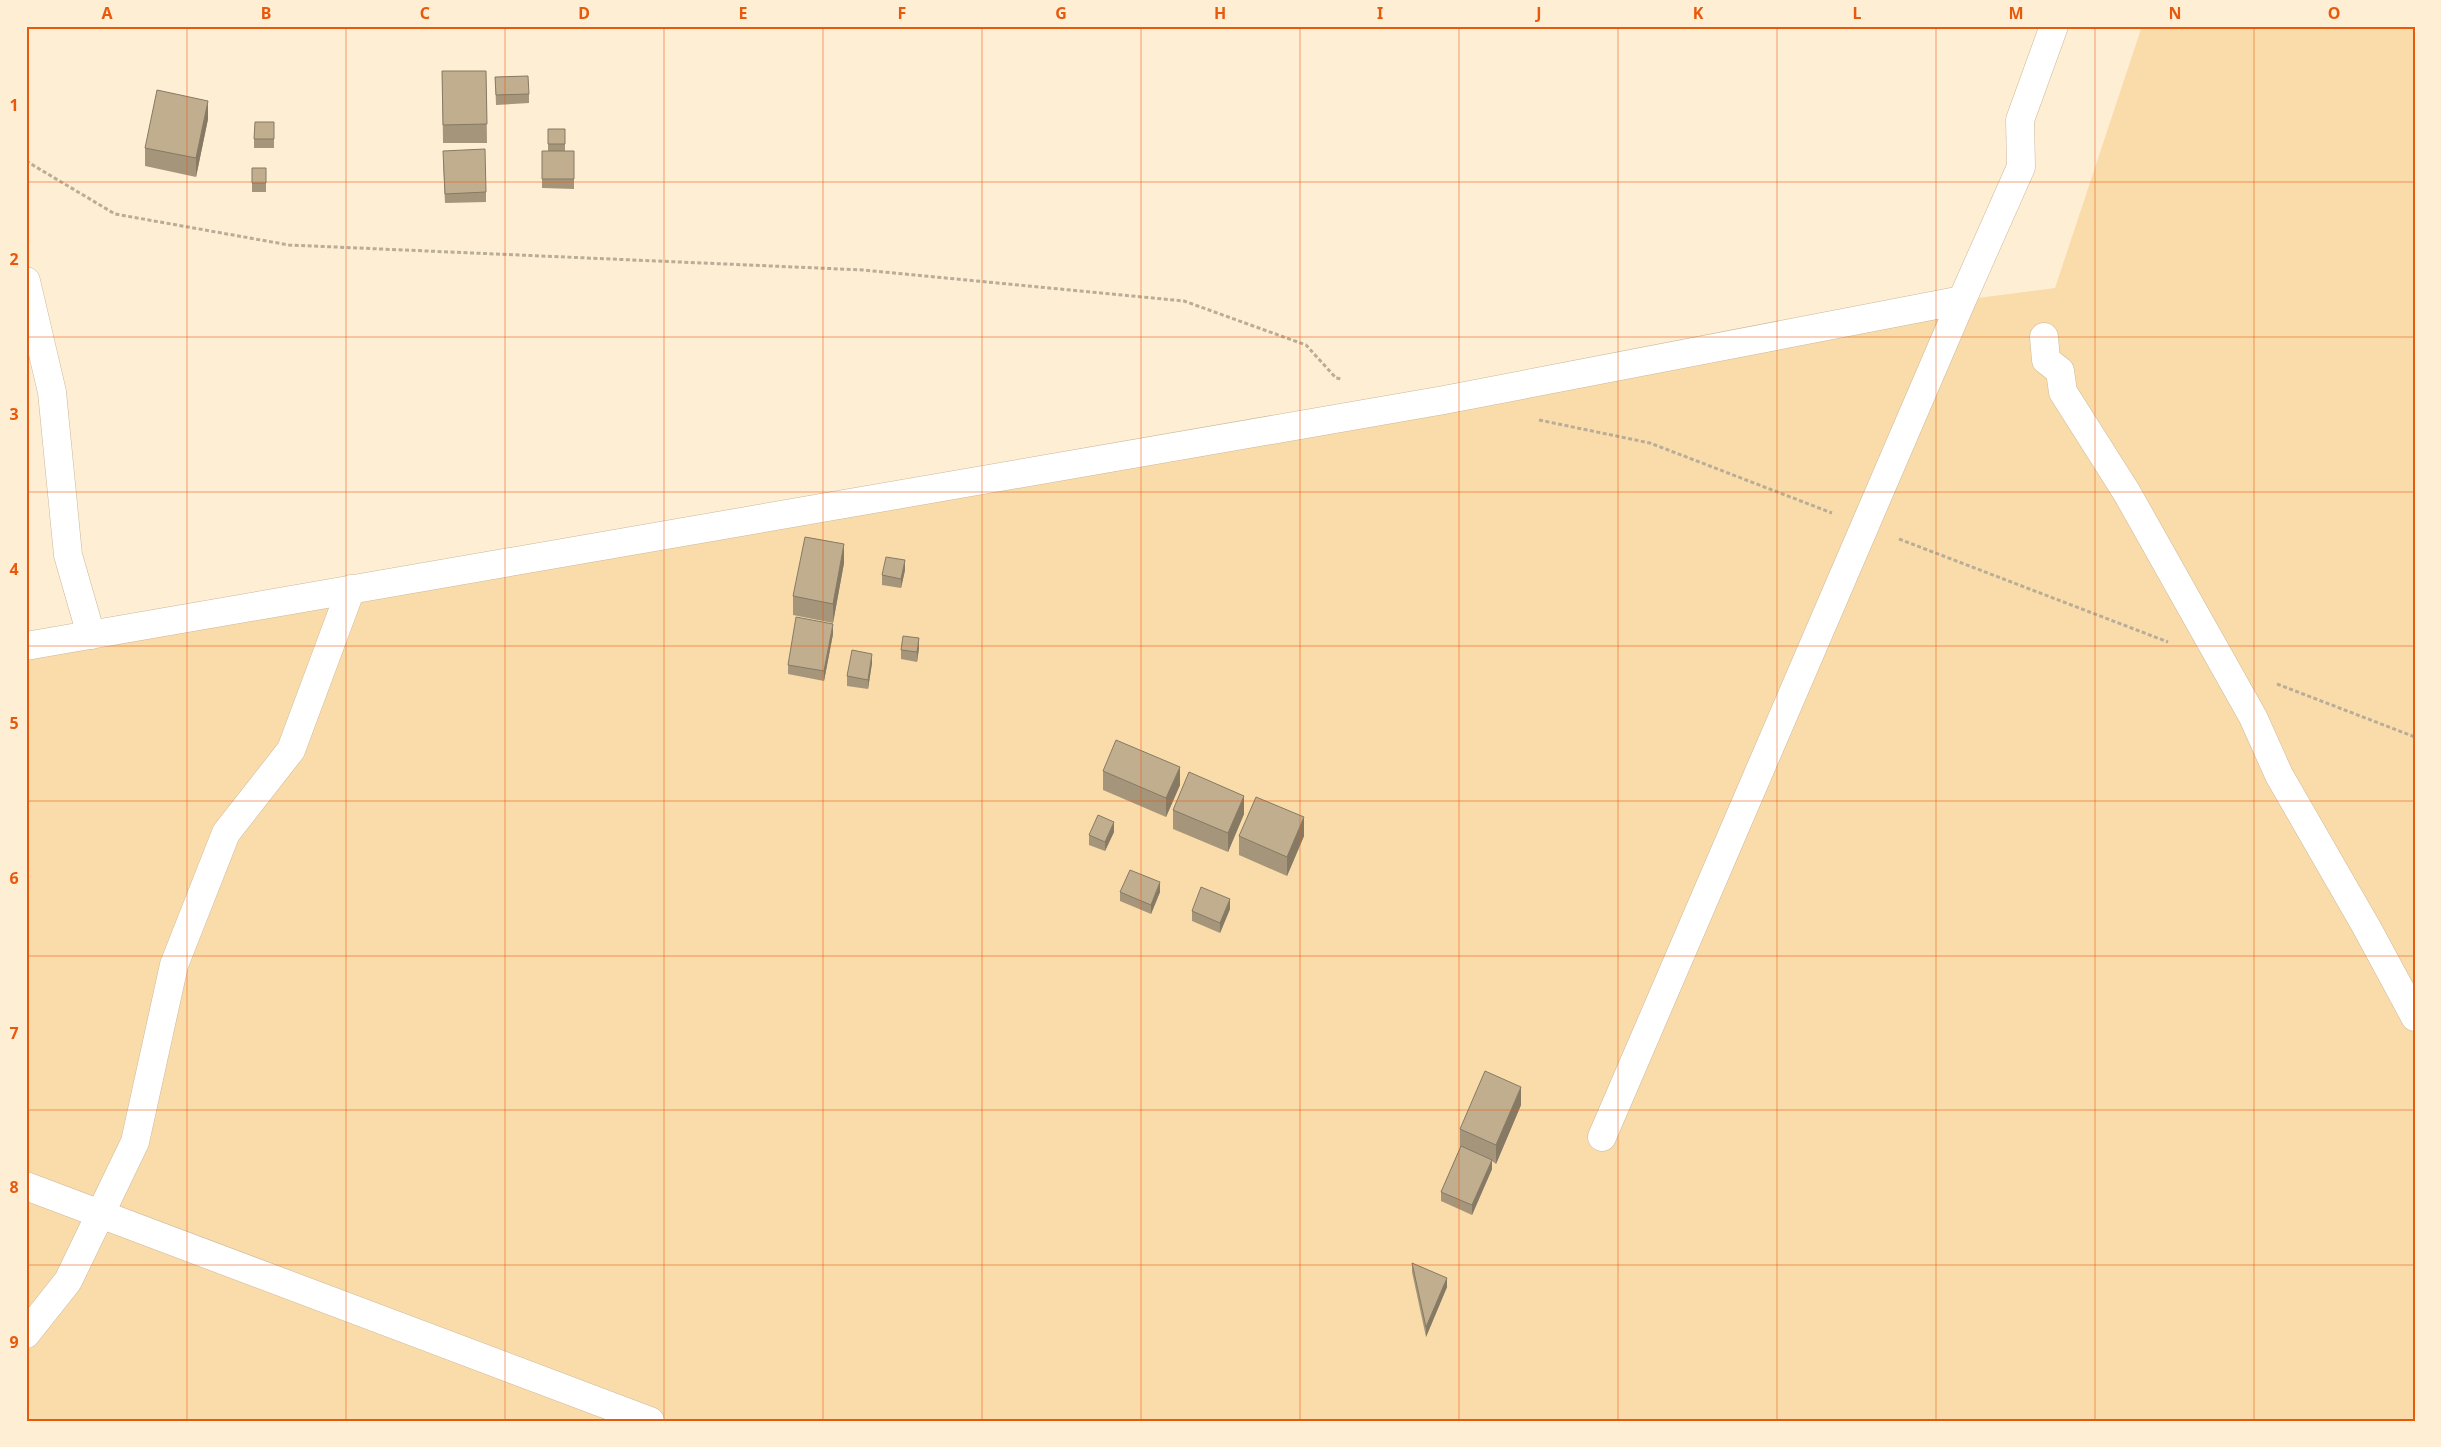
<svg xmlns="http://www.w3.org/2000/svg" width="2441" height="1447" font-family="'Noto Sans',sans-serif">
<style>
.green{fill:#fadcaa}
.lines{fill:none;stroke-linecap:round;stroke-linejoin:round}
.minor-casing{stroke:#cbb899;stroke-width:29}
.path{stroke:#b9ad97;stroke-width:3;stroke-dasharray:4 2.5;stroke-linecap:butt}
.minor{stroke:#fff;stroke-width:28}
.wall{fill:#a5967b}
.shaded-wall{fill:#867a64}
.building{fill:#c0ae8f;stroke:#867a64}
.grid{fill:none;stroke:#e8590c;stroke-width:1;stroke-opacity:0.55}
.neatline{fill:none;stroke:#e8590c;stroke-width:2}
.grid-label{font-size:16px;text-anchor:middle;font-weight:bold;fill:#e8590c}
</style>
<rect width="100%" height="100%" fill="#feeed4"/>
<path class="green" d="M2142 26H2415V1421H26V646L1962 300 2055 288Z"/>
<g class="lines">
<defs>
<path id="minor" d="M26 281 52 392 68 555 91 635
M2044 337 2046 360 2060 371 2063 392 2127 493 2253 717 2279 775 2367 928 2415 1017
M26 646 1444 400 1962 300 2021 167 2020 120 2054 26
M1602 1137 1962 300
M26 1186 650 1421
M26 1334 68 1281 135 1142 174 965 226 833 291 750 351 589"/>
</defs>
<use href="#minor" class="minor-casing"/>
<path class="path" d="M26 161 115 214 289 245 863 270 1184 301 1306 345 1336 378 1342 379
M1539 420 1650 443 1832 513
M1899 539 2168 642
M2277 684 2415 737"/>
<use href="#minor" class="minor"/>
</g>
<path class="wall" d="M442 71H486L487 143H443Z
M495 77 529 94V103L496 105Z
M208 119 196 177 145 166V148Z
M274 122V148H254V139Z
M548 129H565V151H574V189L542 188V151H548Z
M443 160 486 192V202L445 203Z
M252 168H266V192H252Z
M844 563 833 623 793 615V596Z
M905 570 901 588 882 585V575Z
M833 634 824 681 788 674V665Z
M919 648 917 662 901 659V650Z
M872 663 868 689 847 686V676Z
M1103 771 1180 785 1166 817 1103 790Z
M1173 810 1244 814 1228 852 1173 829Z
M1114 832 1105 851 1089 845V835Z
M1239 836H1304L1287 876 1239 855Z
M1120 892H1160L1151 914 1120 901Z
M1230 909 1220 933 1192 921V911Z
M1521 1105 1496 1164 1492 1161V1169L1472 1215 1441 1201V1192L1460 1148V1129Z
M1412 1263 1447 1287 1426 1337 1412 1272Z"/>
<path class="shaded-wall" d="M208 101V119L196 177V158Z
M844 544V563L833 623V604Z
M905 560V570L901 588V579Z
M833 624V634L824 681V671Z
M919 638V648L917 662V652Z
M872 654V663L868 689V680Z
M1180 767V785L1166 817V798Z
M1244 796V814L1228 852V833Z
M1304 817V836L1287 876V857Z
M1114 822V832L1105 851V842Z
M1160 882V892L1151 914V905Z
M1230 899V909L1220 933V923Z
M1521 1087V1105L1496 1164V1145Z
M1492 1160V1169L1472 1215V1205Z
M1447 1278V1287L1426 1337V1327Z"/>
<path class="building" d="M442 71H486L487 124 443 125Z
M528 76 529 94 496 95 495 77Z
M157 90 208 101 196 158 145 148Z
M255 122H274V139H254Z
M548 129H565V144H548Z
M485 149 486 192 445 194 443 151Z
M542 151H574V179H542Z
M252 168H266V183H252Z
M805 537 844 544 833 604 793 596Z
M886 557 905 560 901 579 882 575Z
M796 617 833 624 824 671 788 665Z
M903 636 919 638 917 652 901 650Z
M852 650 872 654 868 680 847 676Z
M1116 740 1180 767 1166 798 1103 771Z
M1189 772 1244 796 1228 833 1173 810Z
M1256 797 1304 817 1287 857 1239 836Z
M1098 815 1114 822 1105 842 1089 835Z
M1130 870 1160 882 1151 905 1120 892Z
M1201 887 1230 899 1220 923 1192 911Z
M1485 1071 1521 1087 1496 1145 1460 1129Z
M1461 1146 1492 1160 1472 1205 1441 1192Z
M1412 1263 1447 1278 1426 1327Z"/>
<path class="grid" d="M187 26V1421M346 26V1421M505 26V1421M664 26V1421M823 26V1421M982 26V1421M1141 26V1421M1300 26V1421M1459 26V1421M1618 26V1421M1777 26V1421M1936 26V1421M2095 26V1421M2254 26V1421M26 182H2415M26 337H2415M26 492H2415M26 646H2415M26 801H2415M26 956H2415M26 1110H2415M26 1265H2415"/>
<rect width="2441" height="1447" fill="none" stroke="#feeed4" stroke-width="55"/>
<rect x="28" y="28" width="2386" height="1392" class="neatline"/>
<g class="grid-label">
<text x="107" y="19">A</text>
<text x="266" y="19">B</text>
<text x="425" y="19">C</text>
<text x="584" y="19">D</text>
<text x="743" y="19">E</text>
<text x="902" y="19">F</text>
<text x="1061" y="19">G</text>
<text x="1220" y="19">H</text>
<text x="1380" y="19">I</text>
<text x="1539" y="19">J</text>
<text x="1698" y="19">K</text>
<text x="1857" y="19">L</text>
<text x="2016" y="19">M</text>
<text x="2175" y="19">N</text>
<text x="2334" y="19">O</text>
<text x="14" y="111">1</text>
<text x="14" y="265">2</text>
<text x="14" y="420">3</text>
<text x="14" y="575">4</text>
<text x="14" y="729">5</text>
<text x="14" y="884">6</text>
<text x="14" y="1039">7</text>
<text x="14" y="1193">8</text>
<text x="14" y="1348">9</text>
</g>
</svg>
